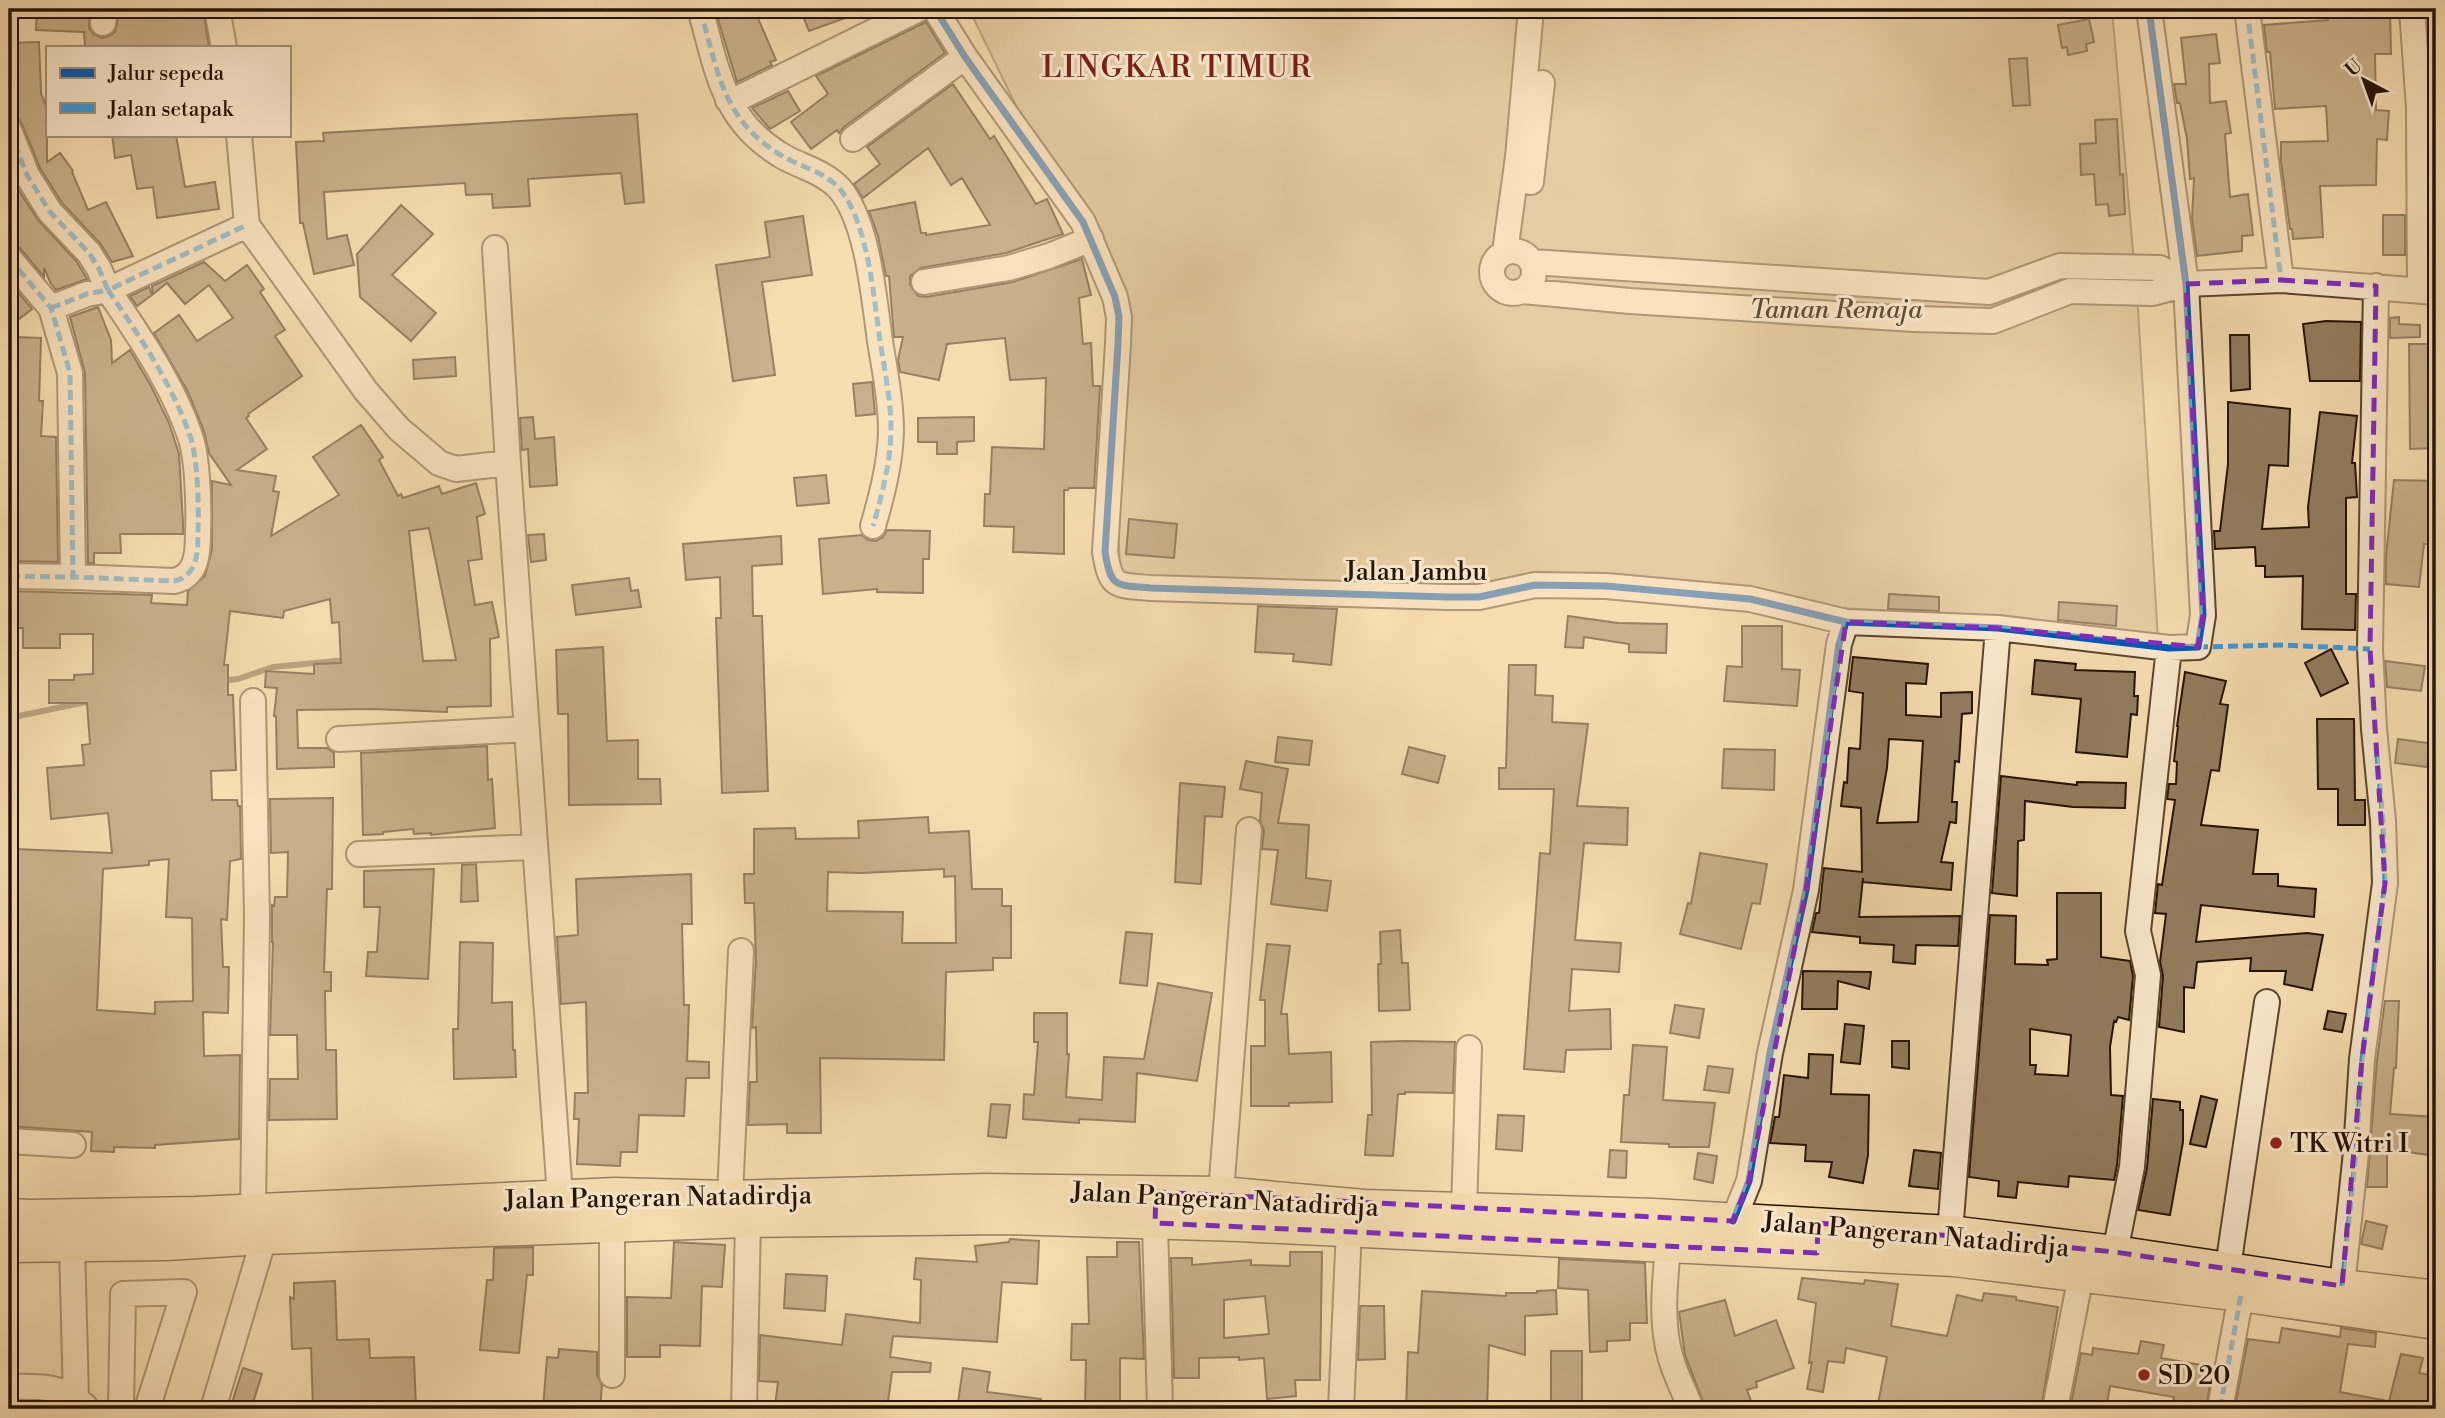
<svg xmlns="http://www.w3.org/2000/svg" width="2445" height="1418" font-family="'Libre Bodoni',serif">
<style>
.green{fill:#d3ba94;stroke:#7c664a;stroke-width:2}
.lines{fill:none;stroke-linecap:round;stroke-linejoin:round}
.stream{stroke:#776246;stroke-width:6}
.building{fill:#927c5d;stroke:#241200;stroke-width:2;fill-rule:evenodd}
.minor-casing{stroke:#59452c;stroke-width:28}
.major-casing{stroke:#241200;stroke-width:35}
.minor{stroke:#fae9cd;stroke-width:24}
.major{stroke:#f7ddb2;stroke-width:32}
.quiet{stroke:#3c9adc;stroke-width:5;stroke-dasharray:10 5;stroke-linecap:butt}
.cycleway-casing{stroke:#fae9cd;stroke-width:11}
.cycleway{stroke:#0057b8;stroke-width:7}
.marked{fill:none;stroke:#7b2cbf;stroke-width:5;stroke-dasharray:14 9;stroke-linejoin:round}
.poi-dot{fill:#8f2418;stroke:#fae9cd;stroke-width:2.5}
.labels{text-anchor:middle;stroke-width:6;stroke-linejoin:round;paint-order:stroke}
.park-label{font-size:26px;font-style:italic;fill:#614d34;stroke:#fae9cd}
.street-label{font-size:26px;fill:#241200;stroke:#fae9cd}
.poi-label{font-size:26px;fill:#241200;stroke:#fae9cd;text-anchor:start}
.quarter-label{font-size:30px;letter-spacing:2px;fill:#7a1f14;stroke:#fae9cd}
</style>
<rect width="100%" height="100%" fill="#f7ddb2"/>
<filter id="stains"><feTurbulence type="fractalNoise" baseFrequency=".00286" numOctaves="4"/><feColorMatrix values="0 0 0 0 .2 0 0 0 0 .09 0 0 0 0 .02 0 0 0 .5 -.17"/></filter>
<radialGradient id="worn" r=".72"><stop offset=".6" stop-color="#630" stop-opacity="0"/><stop offset="1" stop-color="#630" stop-opacity=".3"/></radialGradient>
<path class="green" d="M969 9H2112L2138 309 2158 639 1945 613 1120 575 1111 301Z"/>
<g class="lines">
<path class="stream" d="M220 681 238 679 273 667 347 660
M9 718 86 702"/>
</g>
<path class="building" d="M37 9H90L89 28 93 34 102 38 109 36 115 32 120 9H203L209 47H85L84 32 36 30Z
M715 9H754L776 60 770 62 772 65 737 82Z
M800 9H865V11L809 31Z
M2368 9H2390L2391 54H2375L2376 110 2389 111 2387 140 2377 139 2376 185 2320 186 2323 237 2293 239 2292 229H2290L2281 162V142L2328 141 2326 106 2275 109 2270 52H2267L2264 25 2328 20V16L2369 15Z
M2427 9H2436V105H2434Z
M2089 19 2094 42 2086 44 2087 51 2068 55 2067 47 2062 48 2058 25Z
M926 22 945 53 844 127 839 133 837 130 811 149 791 122 828 94 816 76Z
M2216 34 2220 63 2209 64 2210 103 2226 101 2231 133 2225 134 2230 197 2248 194 2253 235 2242 236V251L2197 256 2192 219 2194 178 2190 179 2187 139 2180 103H2177L2174 84H2186L2181 38Z
M39 42 41 93 47 109V162L60 153 73 171 72 172 88 210 106 202 133 256 112 262 100 243 62 203 40 168 22 124 18 118 9 115V43Z
M2027 58 2030 105 2013 106 2009 59Z
M953 84 990 139 994 136 1036 204 1047 199 1063 234 1006 253 921 268 910 276V285L918 296 926 297 1013 282 1082 259 1091 295 1079 298 1083 344 1091 343 1093 386H1100L1094 488H1069L1068 490H1064V554L1013 552 1014 527 984 526 985 494H990L992 447 1044 449 1046 378 1010 380 1005 338 947 344 939 380 900 372 898 360 903 337H894L889 276H886L878 236 869 211 915 202 921 233H926V235L990 225 962 178 951 185 928 148 863 198 854 184 880 164 867 147Z
M788 91 800 111 770 129 752 108Z
M637 114 644 202 625 204 621 173 528 179 530 206 493 208 492 194 466 195 465 183 324 192 327 239 347 235 354 265 314 274 303 223H300L296 142 324 141 323 133Z
M2117 119 2120 175 2123 174 2125 214 2109 216 2108 204 2096 205 2094 174 2081 175 2080 144 2096 143 2095 120Z
M112 135H176L185 187 215 182 219 209 157 218 153 187 137 189 131 155 115 158Z
M9 169 14 183 38 220 77 262 87 279 56 290 51 284 44 268V277L20 248 9 243Z
M401 205 433 234 392 275 436 313 411 341 360 297 357 254Z
M2383 215H2405V255H2383Z
M803 216 812 275 762 282 775 375 733 381 716 265 770 257 765 222Z
M204 262 225 281 247 265 264 289 260 292 285 330 275 336 302 376 248 414 249 416 246 418 267 449 237 470 276 476 273 491 279 492 271 536 339 495 313 457 361 425 383 457 379 460 398 496 401 494 403 498 439 486 442 494 476 483 485 514 477 517 482 559 468 561 475 605 492 602 499 637 490 639 491 706 447 707V712L373 709 297 710 298 748H327L334 753V767L277 769 276 716H274L277 688 265 687 266 671 314 674V664L341 663 339 622 332 623 330 599 284 611 283 618 230 611 224 665H228V695H233L236 770 211 771 212 800H237L238 806H240L241 859 230 861 227 920 221 919 223 967H229L228 1013 203 1012 204 1056 240 1055 239 1139 155 1145V1148L114 1147V1152L91 1151 92 1132 9 1126V1008L15 849 112 853 108 813 51 819 47 768 84 765 82 745 90 744 87 703H49V680H74V675L93 674V634H60V648H23V628H9V591L152 595 151 603 187 605 188 591 205 576 212 549V481L231 485 209 453 204 431 188 392 154 333 179 315 197 341 233 318 209 285 185 304 167 283 153 294 152 286ZM429 528 456 660 423 661 409 531ZM169 859 166 917 192 918 193 1001 155 1002V1014L97 1010 103 869 149 865V861Z
M9 281 32 309 9 327Z
M149 287 152 295 137 306 130 296Z
M98 307 111 340 112 363 130 350 151 386 169 423 179 454 183 523V534H120L121 553H94V563H88L85 373 70 317Z
M2399 317V324L2420 325V337L2390 338V318Z
M2326 321 2361 322 2360 381H2310L2303 324Z
M2230 335H2249L2250 389 2231 391Z
M16 337 41 338 39 401H43L41 436 56 437 58 562 9 561V399L14 400Z
M2409 344H2436V448L2410 449Z
M455 357 456 376 414 379 413 360Z
M872 382 875 414 856 416 853 384Z
M2228 402 2290 409 2288 466 2269 465 2262 529 2309 527 2308 507 2320 412 2357 416 2352 463H2355L2357 497 2346 498V594H2356L2355 630 2302 629 2303 576 2265 577V566H2256L2255 547 2215 549 2214 531H2220L2228 464Z
M533 417 535 439 554 437 557 485 530 487 528 449 522 450 520 418Z
M974 417V441L957 442V454H937V442H918V418Z
M826 475 829 503 797 506 794 478Z
M2394 480 2436 481V503H2431L2428 544H2424L2419 587 2386 584V556Z
M1129 519 1177 524 1174 558 1126 554Z
M887 530 930 531 929 559H923V593L877 592V589L823 594 819 539 862 535 868 540 876 541 883 537Z
M544 534 546 560 531 562 528 535Z
M781 536 782 564 752 566 753 616H762L768 791 722 793 716 618H721L720 577 686 580 683 544Z
M629 578 631 591 638 590 641 607 576 615 572 585Z
M1889 594 1939 597V611L1888 609Z
M2059 602 2117 606 2116 626 2058 620Z
M1258 606 1337 609 1331 665 1293 661 1294 654 1255 652Z
M1568 616 1618 623 1667 624 1666 653 1629 652V644L1584 637 1583 648 1565 647Z
M1742 626H1782V669L1800 670 1797 706 1724 701 1727 666 1742 667Z
M603 647 607 741 638 740V779H660L661 804 569 805 568 714H558L556 650Z
M2331 649 2348 683 2321 696 2305 663Z
M1853 657 1928 664 1926 684 1906 683V715L1941 717V693L1972 692V713L1962 714 1959 762 1955 761 1952 802H1957L1956 823 1950 822 1941 862 1953 863 1951 890 1863 882V878L1859 917 1960 916 1958 946 1916 945 1915 964 1893 962 1894 945 1860 943V937L1812 932 1816 913H1819L1824 868 1862 872 1861 808 1841 806 1844 782 1847 783 1849 748 1860 749 1863 693 1849 691ZM1889 739 1923 741 1918 822 1877 823 1887 768Z
M2035 660 2076 664 2075 670 2135 672 2134 696H2138L2137 715 2131 714 2127 757 2076 752 2081 699 2032 694Z
M2385 661 2425 666 2421 691 2387 687Z
M1509 665H1536L1535 695 1553 696 1552 722 1588 724 1577 806 1628 808 1627 845 1584 843 1575 940 1621 943 1619 972 1572 969 1569 1011 1610 1009 1611 1049 1566 1050 1564 1072 1524 1069 1540 853 1550 854 1554 789H1499V768H1506Z
M2185 672 2226 681 2220 704 2228 705 2219 771 2211 770 2201 825 2258 830 2253 874H2278V886L2316 889 2314 917 2201 905 2196 942 2307 933 2323 935 2312 990 2284 984 2286 971H2250L2251 958 2197 962 2194 988 2184 987V1032L2159 1027 2163 976 2160 962 2166 914 2155 913 2158 884 2162 885 2175 800 2167 799 2169 784H2176L2177 762 2174 761 2178 726H2177Z
M2317 719H2354L2355 800H2365V825H2338V789H2318Z
M1278 737 1312 741 1309 765 1275 762Z
M2398 739 2436 744 2435 768 2395 763Z
M487 746 488 780 492 779 495 828 431 835V833L414 834 413 829 383 832V834L363 835 361 753Z
M1409 747 1445 756 1438 783 1402 774Z
M1724 749 1775 750 1774 790 1722 788Z
M1246 761 1288 769 1278 823 1309 825 1306 878 1331 881 1327 911 1271 904 1278 850 1262 849 1264 830 1260 821 1262 793 1240 789Z
M2001 776 2077 785V782L2126 783 2125 808 2073 807 2025 801 2024 840 2018 841 2017 896 1992 893Z
M1180 783 1225 787 1222 817 1205 816 1201 884 1175 882Z
M333 798 332 889H327L324 972H331V991H325L326 1050H336L337 1119 269 1120 270 1079H298L297 1035H270L273 942H272V905L274 906 275 897H287L288 852 271 853 270 799Z
M928 817 929 833 969 831 972 889H1002V906H1011V958H993V970L946 972 944 1060 820 1058 821 1133H787V1124L748 1125 750 1082H757L756 1027 752 1028 756 960 754 903H745L744 874H754V829L795 828 796 839 859 838 858 821ZM944 869V877L955 876 956 943H902L903 912 827 911 828 872 861 873Z
M1700 853 1767 864 1760 904 1752 903 1741 949 1680 934 1688 903 1691 904Z
M476 864 478 901 461 902 462 865Z
M434 869 428 979 366 976 368 952H377L380 907H364V871Z
M691 874 692 924H682L684 1005H689L687 1061 709 1062V1078H686L684 1116 639 1115 637 1152H621L620 1166 577 1164 579 1119H574L575 1093H588L586 1002 561 1004 557 937 578 935 576 879Z
M2057 893H2101V957L2130 961 2133 976 2129 1020 2118 1017 2116 1022 2114 1021 2110 1047 2111 1095 2123 1096 2117 1165 2114 1180 2069 1176 2068 1187 2018 1182 2016 1198 1998 1196 1999 1181 1969 1177 1990 915 2016 916 2015 964 2048 965 2047 960 2057 959ZM2030 1029 2071 1035 2068 1076 2035 1074 2036 1065H2030Z
M1400 930 1402 963H1408L1410 1010 1379 1011 1378 964H1381L1380 932Z
M1126 932 1152 934 1147 986 1120 983Z
M460 942 493 943 492 1003 512 1002 513 1050H515L516 1077 454 1079 453 1029H458Z
M1267 944 1290 946 1281 1014H1287L1289 1054 1331 1052 1332 1102 1289 1103V1106H1251V1046H1265V1000H1260Z
M1803 971 1871 972 1869 989 1838 981 1837 1009H1802Z
M1158 983 1212 993 1197 1081 1137 1073 1135 1122 1079 1119V1123L1023 1119 1024 1094 1034 1095 1038 1042H1034V1013H1067V1054H1069L1066 1097 1102 1100 1104 1057 1144 1059Z
M2385 1001H2399L2396 1068H2394L2390 1114 2436 1117V1156L2387 1149V1187H2367L2377 1060Z
M1675 1005 1704 1009 1699 1038 1670 1033Z
M2328 1011 2346 1014 2342 1032 2324 1029Z
M1845 1024 1864 1026 1860 1064 1841 1062Z
M1406 1041 1455 1042 1453 1093 1405 1092V1094H1398L1393 1156 1365 1155 1368 1115H1372L1371 1042Z
M1892 1041H1909V1069L1892 1067Z
M1633 1045 1667 1047 1663 1100 1715 1103 1709 1147H1669V1144L1621 1142 1624 1095H1629Z
M1809 1054 1833 1055 1831 1094 1869 1095 1868 1155 1863 1183 1829 1177 1832 1162 1805 1161 1806 1145 1770 1143 1775 1117H1779L1784 1075 1808 1078Z
M1708 1066 1733 1069 1729 1093 1704 1090Z
M2201 1096 2217 1100 2206 1147 2190 1144Z
M2153 1099 2180 1102V1110H2183V1142L2170 1215 2138 1210 2147 1168Z
M991 1104 1010 1105 1006 1138 988 1136Z
M1498 1115 1524 1116 1522 1151 1496 1149Z
M1610 1150 1627 1151 1626 1178 1608 1177Z
M1914 1150 1941 1153 1938 1189 1909 1186Z
M1698 1153 1717 1156 1713 1183 1694 1179Z
M2366 1221 2387 1226 2382 1249 2361 1244Z
M1010 1239 1039 1241 1037 1284 1002 1282 997 1342 893 1336 890 1357 931 1363 930 1372H892L887 1409H803L775 1406 778 1382 759 1381 760 1335 842 1345 846 1314 920 1323 921 1280 914 1279 916 1258 977 1262 975 1246 1009 1242Z
M674 1242 725 1245 722 1287 702 1286 700 1346 660 1345V1357H627V1297L671 1298Z
M1117 1242H1139L1144 1359 1120 1358V1408L1085 1407 1086 1360H1071L1072 1324H1089L1087 1257H1117Z
M533 1247V1275H527L519 1353 480 1350 487 1280H493L494 1248Z
M1290 1252H1322L1320 1380H1295L1296 1396 1267 1399 1264 1358 1239 1360V1357L1199 1358V1378H1174L1171 1258H1192V1265L1251 1260V1265L1290 1266ZM1265 1296 1269 1334 1224 1338V1300Z
M1559 1259 1645 1263 1647 1323H1630V1340L1607 1341V1351L1590 1352 1588 1290 1558 1288Z
M786 1274 827 1276 825 1311 784 1308Z
M1802 1278 1864 1284 1865 1280 1898 1284 1891 1326 1947 1336 1957 1295 1982 1301 1984 1293 2016 1297V1300L2058 1307 2041 1409H1877L1887 1357 1846 1348 1844 1363 1828 1361 1823 1392 1807 1389 1812 1362 1809 1363 1816 1303 1798 1299Z
M335 1281 337 1340 369 1339 370 1358 414 1357 416 1409H313L311 1348 292 1349 290 1297 294 1299V1283Z
M1556 1290 1557 1314 1525 1316V1355L1489 1345 1487 1409H1406L1408 1352 1418 1353 1422 1291 1506 1296V1293H1537V1291Z
M1725 1300 1735 1336 1776 1320 1794 1368 1756 1382 1757 1387 1747 1390 1754 1409H1706L1685 1355 1679 1312Z
M1360 1306H1384L1385 1359 1358 1360Z
M2282 1328 2340 1337 2341 1328 2376 1333 2375 1347 2348 1344 2340 1392 2388 1401 2387 1409H2264L2265 1405 2236 1402 2248 1339 2279 1343Z
M2141 1341 2164 1345 2161 1358 2213 1367 2206 1409H2172L2174 1397 2110 1386 2106 1409H2070L2081 1353 2092 1355 2093 1348 2138 1354Z
M559 1349 597 1352V1375L602 1385 600 1409H543L547 1357 558 1358Z
M1551 1351H1582V1404H1551Z
M2401 1354 2423 1358 2419 1373 2436 1376V1409H2387Z
M243 1368 262 1374 251 1409H230Z
M963 1368 990 1372 987 1392 1041 1399 1040 1409H957Z"/>
<g class="lines">
<defs>
<path id="minor" d="M217 9 224 47
M700 9C718 71 722 121 784 157 802 167 824 172 839 188 868 221 874 299 880 341 885 372 891 401 891 432 890 464 882 495 873 526
M935 9 965 57 1083 222 1115 297 1119 317 1118 344 1105 552C1111 588 1115 585 1150 588L1447 597H1479L1535 585 1606 586 1750 599 1846 622
M2247 9 2281 280
M2412 9 2419 108 2420 289
M103 23 105 9
M728 100 737 99 919 9
M9 130 27 175 50 212 89 253 99 269 108 290 247 225
M239 135 247 225 366 391 399 429 439 463 456 469 508 463
M853 139 965 57
M1531 182 1542 83
M495 248 508 463 560 1196
M1492 272a21 21 0 1 1 42 0a21 21 0 1 1-42 0Z
M1505 252 1518 157 1531 9
M9 258 51 308 70 373 73 577 9 576
M1532 262 1989 292 2060 266 2160 268 2186 284
M924 282 1009 268 1049 256 1091 239
M1522 291 1630 301 1914 319 1993 321 2070 291 2153 293 2186 284 2281 280 2436 292
M51 308 87 294 108 290C138 334 173 385 190 436 198 458 199 509 198 533 198 554 197 576 174 581L73 577
M253 701 257 917 253 1209
M339 739 527 729
M359 854 535 847
M9 1141 73 1145
M1221 1193 1249 830
M730 1197 741 951
M1464 1211 1469 1048
M1733 1221 1749 1181 1770 1053 1806 890 1839 644 1846 622 1998 628 2169 648 2198 647 2203 615 2186 284 2149 9
M1155 1223 1160 1409
M612 1226V1375
M1950 1232 1998 628
M72 1245 76 1398
M1668 1246C1665 1283 1660 1323 1671 1359 1676 1376 1685 1393 1691 1409
M2115 1252 2132 1167 2148 975 2138 931 2169 648
M2228 1267 2267 1002
M2342 1286 2356 1152 2362 1059 2385 883 2383 821 2374 729 2370 649 2376 286
M9 1387C38 1386 62 1385 85 1406
M121 1409 123 1294 184 1292 147 1409
M213 1409 264 1238
M744 1409 748 1221
M1341 1409 1349 1229
M2055 1409 2081 1275
M2220 1409 2241 1295"/>
<path id="major" d="M9 1215 30 1216 196 1213 615 1194 730 1197 985 1190 1221 1193 1364 1206 1654 1215 1950 1232 2115 1252 2342 1286 2436 1297
M9 1246 166 1244 264 1238 748 1221 1004 1218 1239 1225 1954 1260 2241 1295 2436 1323"/>
</defs>
<use href="#minor" class="minor-casing"/>
<use href="#major" class="major-casing"/>
<use href="#minor" class="minor"/>
<use href="#major" class="major"/>
<path class="quiet" d="M700 9C718 71 722 121 784 157 802 167 824 172 839 188 868 221 874 299 880 341 885 372 891 401 891 432 890 464 882 495 873 526
M2247 9 2281 280
M9 130 27 175 50 212 89 253 99 269 108 290 247 225
M9 258 51 308 70 373 73 577 9 576
M51 308 87 294 108 290C138 334 173 385 190 436 198 458 199 509 198 533 198 554 197 576 174 581L73 577
M2198 647 2282 645 2370 649
M2342 1286 2356 1152 2362 1059 2385 883 2383 821 2377 756
M2220 1409 2241 1295"/>
<defs>
<path id="cycleway" d="M935 9 965 57 1083 222 1115 297 1119 317 1118 344 1105 552C1111 588 1115 585 1150 588L1447 597H1479L1535 585 1606 586 1750 599 1846 622
M1733 1221 1749 1181 1770 1053 1806 890 1839 644 1846 622 1998 628 2169 648 2198 647 2203 615 2186 284 2149 9"/>
</defs>
<use href="#cycleway" class="cycleway-casing"/>
<use href="#cycleway" class="cycleway"/>
</g>
<path d="M0 0H2445V1418H0ZM2281 280 2376 286 2370 649 2385 883 2362 1059 2342 1286 2115 1252 1818 1223 1817 1253 1155 1223 1156 1192 1733 1221 1749 1181 1806 890 1846 622 1998 628 2198 647 2203 615 2186 284Z" fill="#f7ddb2" fill-opacity=".55" fill-rule="evenodd"/>
<path class="marked" d="M2281 280 2376 286 2370 649 2385 883 2362 1059 2342 1286 2115 1252 1818 1223 1817 1253 1155 1223 1156 1192 1733 1221 1749 1181 1806 890 1846 622 1998 628 2198 647 2203 615 2186 284Z"/>
<g class="poi-dot">
<circle cx="2276" cy="1143" r="7"/>
<circle cx="2144" cy="1375" r="7"/>
</g>
<g class="labels">
<g class="park-label">
<text x="1836" y="318">Taman Remaja</text>
</g>
<g class="street-label">
<text x="1416" y="580">Jalan Jambu</text>
<text transform="translate(658 1197) rotate(-1)" y="9">Jalan Pangeran Natadirdja</text>
<text transform="translate(1225 1199) rotate(3)" y="9">Jalan Pangeran Natadirdja</text>
<text transform="translate(1916 1234) rotate(5)" y="9">Jalan Pangeran Natadirdja</text>
</g>
<g class="poi-label">
<text x="2290" y="1152">TK Witri I</text>
<text x="2158" y="1384">SD 20</text>
</g>
<g class="quarter-label">
<text x="1177" y="77">LINGKAR TIMUR</text>
</g>
</g>
<rect width="2445" height="1418" fill="none" stroke="#f7ddb2" stroke-width="35"/>
<rect x="10" y="10" width="2424" height="1397" fill="none" stroke="#241200" stroke-width="3.5"/>
<rect x="18" y="18" width="2410" height="1383" fill="none" stroke="#241200" stroke-width="2"/>
<rect x="46" y="46" width="245" height="91" fill="#fae9cd" stroke="#a4937b" stroke-width="2"/>
<rect x="60" y="68" width="35" height="10" fill="#0057b8" stroke="#a4937b" stroke-width="2"/>
<text x="108" y="80" font-size="21" fill="#241200">Jalur sepeda</text>
<rect x="60" y="103" width="35" height="10" fill="#3c9adc" stroke="#a4937b" stroke-width="2"/>
<text x="108" y="116" font-size="21" fill="#241200">Jalan setapak</text>
<g transform="translate(2364 80) rotate(319)" stroke="#fae9cd" stroke-width="5" paint-order="stroke">
<path d="M0-5L12 26L0 18L-12 26Z" fill="#241200"/>
<text y="-10" font-size="19" font-weight="bold" text-anchor="middle" fill="#241200">U</text>
</g>
<rect width="100%" height="100%" filter="url(#stains)"/>
<rect width="100%" height="100%" fill="url(#worn)"/>
</svg>
